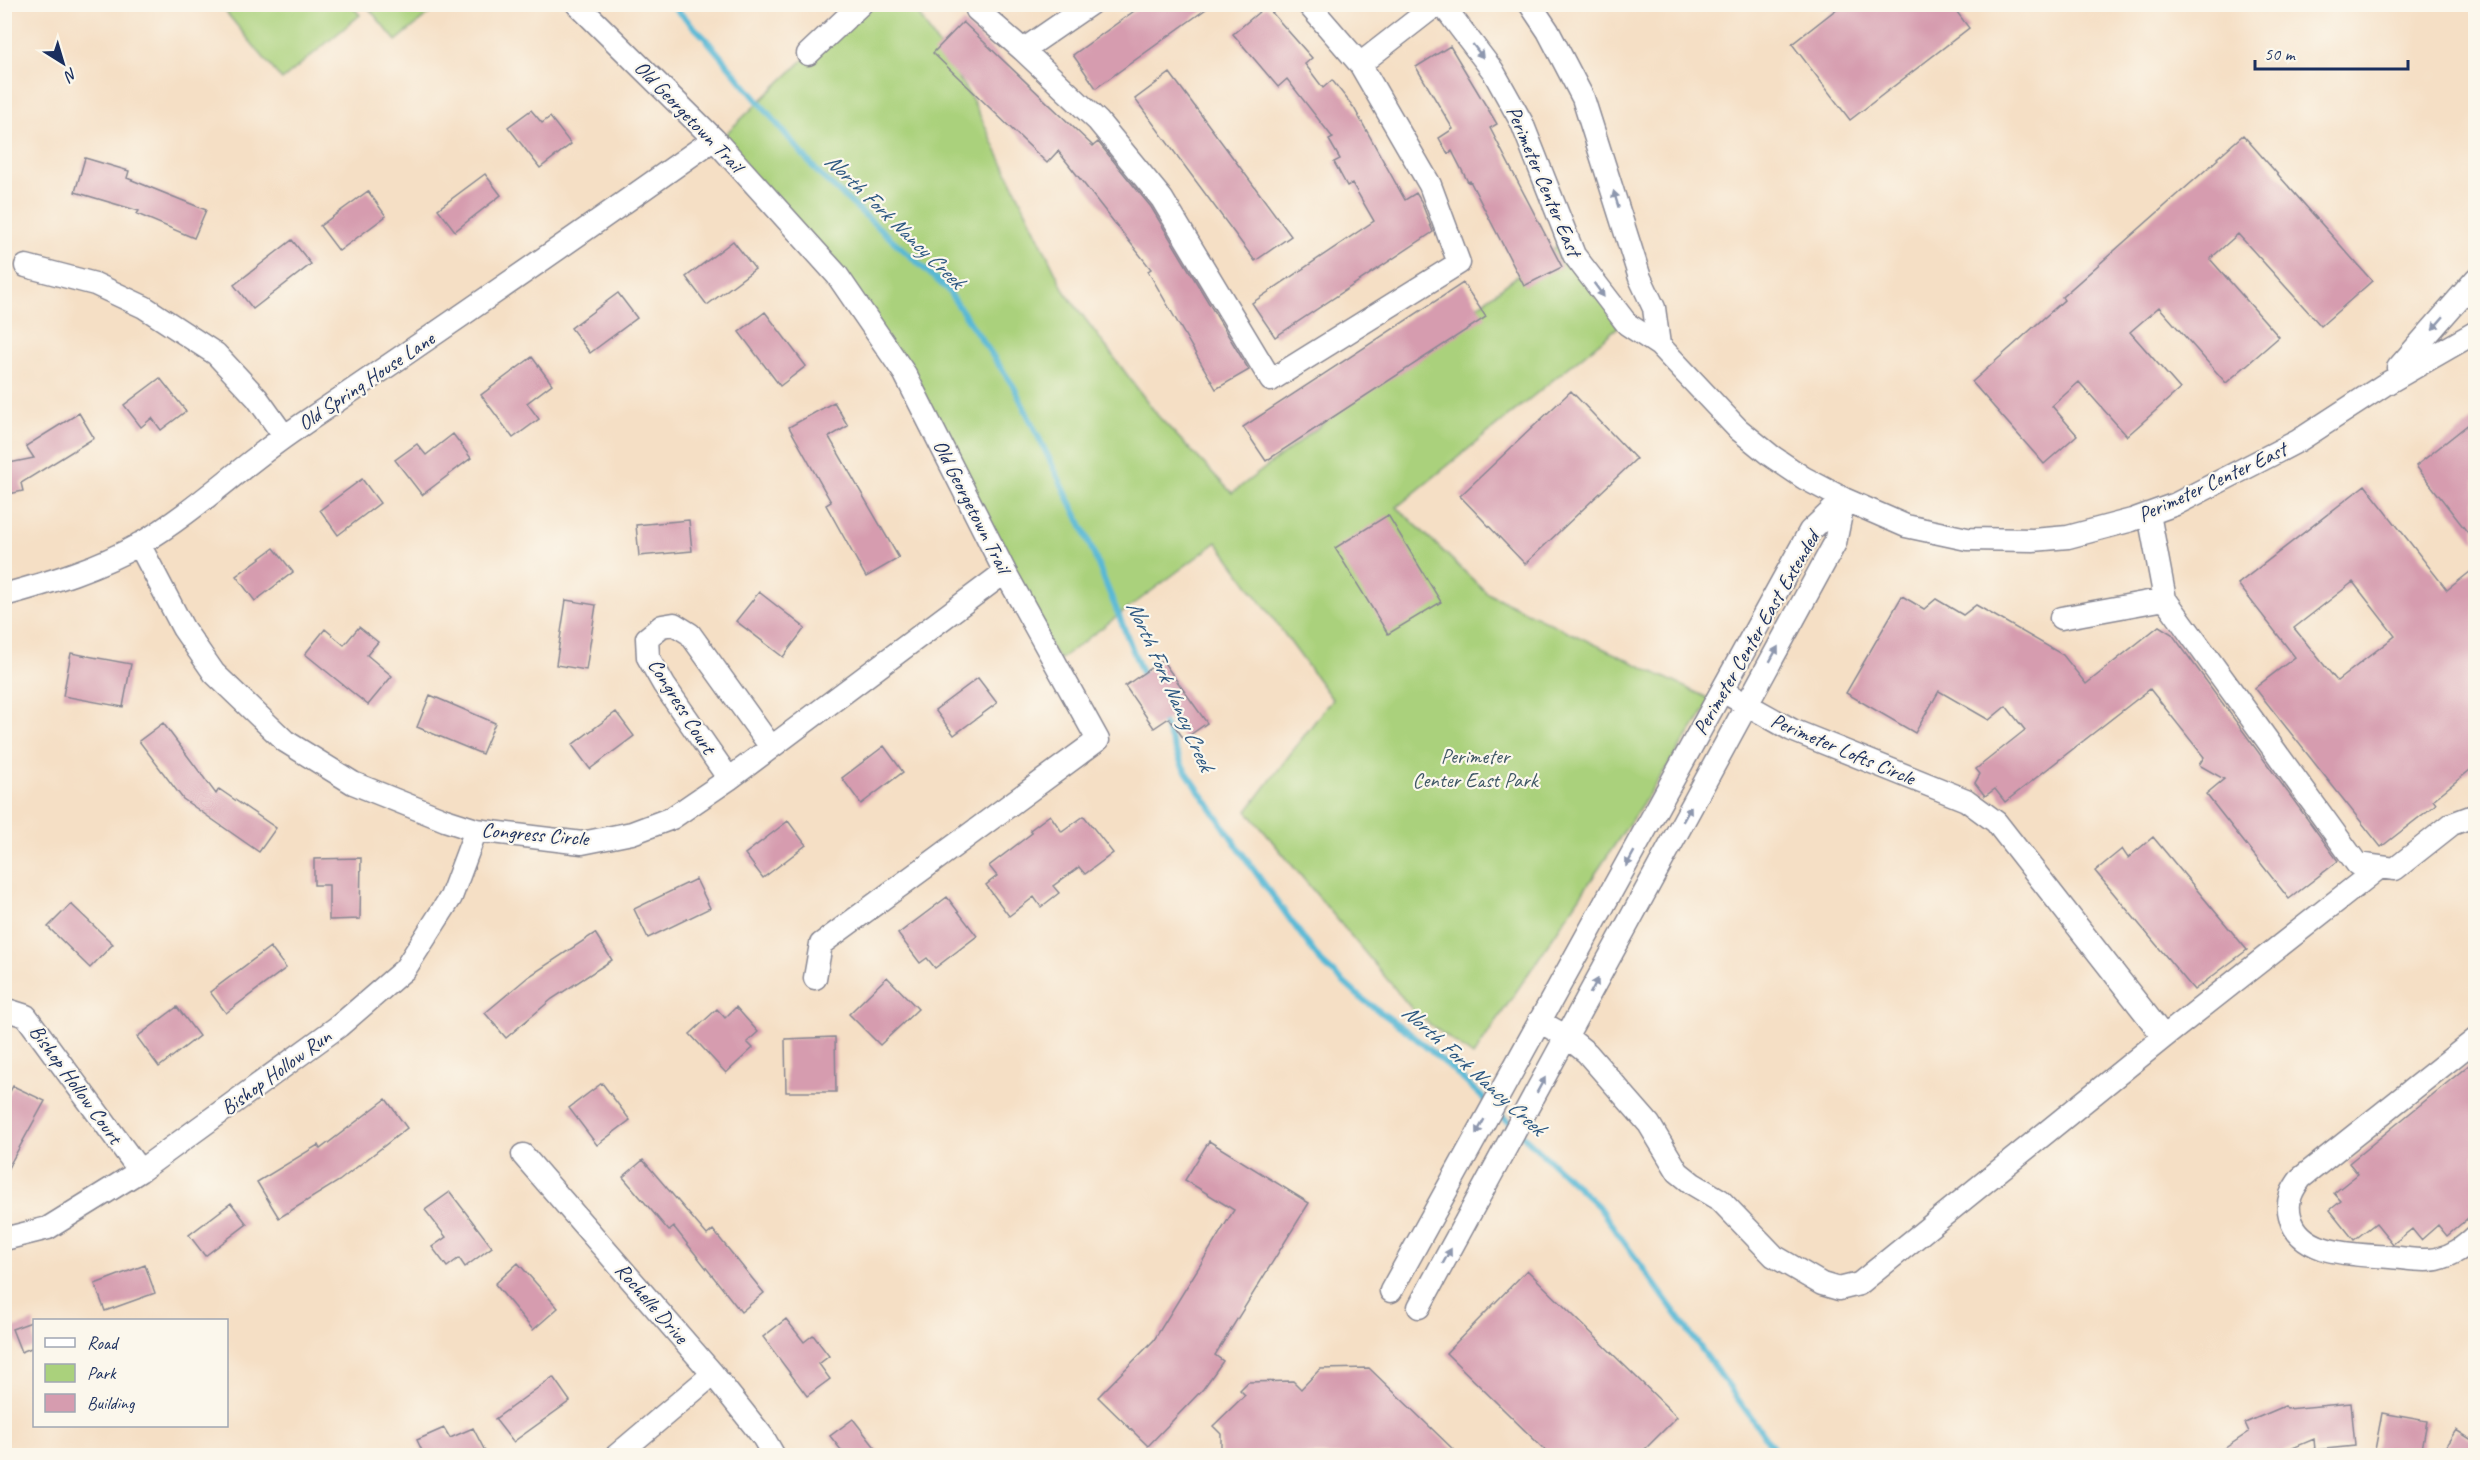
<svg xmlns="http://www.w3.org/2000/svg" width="2480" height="1460" font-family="Caveat,sans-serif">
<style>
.green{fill:#aad17c;stroke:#62806d;stroke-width:1.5}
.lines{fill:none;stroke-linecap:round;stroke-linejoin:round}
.stream{stroke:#56b8d5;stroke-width:6}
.building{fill:#d69caf;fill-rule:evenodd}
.minor-casing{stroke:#888792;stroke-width:25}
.minor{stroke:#fff;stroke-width:22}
.oneway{fill:#8d97ae}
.labels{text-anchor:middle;stroke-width:4.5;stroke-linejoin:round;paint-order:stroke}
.street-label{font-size:21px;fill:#1b2f5e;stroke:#fbf7ec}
.park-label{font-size:21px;fill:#3f5866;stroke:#fbf7ec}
.water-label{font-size:22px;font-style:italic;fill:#2d5882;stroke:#fbf7ec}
</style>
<rect width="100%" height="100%" fill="#fbf7ec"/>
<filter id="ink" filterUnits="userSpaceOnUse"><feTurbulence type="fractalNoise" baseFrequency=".0167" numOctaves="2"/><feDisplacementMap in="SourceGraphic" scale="12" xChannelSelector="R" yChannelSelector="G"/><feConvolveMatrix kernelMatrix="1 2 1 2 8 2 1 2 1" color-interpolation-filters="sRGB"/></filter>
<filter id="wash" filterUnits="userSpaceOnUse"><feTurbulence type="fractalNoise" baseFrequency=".008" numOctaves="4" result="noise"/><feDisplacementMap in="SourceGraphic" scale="24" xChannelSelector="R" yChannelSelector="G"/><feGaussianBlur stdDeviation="1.35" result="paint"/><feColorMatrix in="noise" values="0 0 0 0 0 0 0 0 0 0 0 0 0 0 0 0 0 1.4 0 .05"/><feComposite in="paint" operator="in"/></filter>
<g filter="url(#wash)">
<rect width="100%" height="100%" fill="#f5dfc5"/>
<path class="green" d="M220 5H351L360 15 282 80Z
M366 5H440L396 41Z
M861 5H913L972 99 1065 292 1158 416 1232 493 1567 238 1618 327 1397 507 1487 593 1712 700 1473 1056 1416 1014 1247 811 1332 699 1217 542 1059 660 898 378 717 142Z"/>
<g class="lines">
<path class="stream" d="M671 4 706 39 820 175 947 289 1014 387 1084 530 1145 680
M1161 717 1183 767 1251 866 1321 962 1361 998 1407 1031 1451 1068 1512 1125
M1519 1132 1598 1206 1779 1456"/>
</g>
<g id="blocks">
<path class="building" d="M1144 4H1213L1096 88 1073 55Z
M1843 4H1951L1969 28 1850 120 1792 44Z
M1266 6 1312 58 1305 64 1323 88 1332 80 1354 108 1405 200 1416 193 1421 201 1433 232 1275 337 1252 303 1374 221 1352 183 1347 186 1334 162 1340 159 1329 140 1333 138 1287 79 1278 87 1233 34Z
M963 22 1093 146 1098 142 1151 207 1249 370 1216 389 1148 271 1151 269 1058 151 1047 163 933 53Z
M1450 46 1497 124 1490 128 1562 267 1524 286 1470 181 1468 182 1452 151 1448 154 1439 138 1453 129 1416 67Z
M1170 73 1291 236 1255 261 1135 99Z
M531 110 542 123 550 117 571 144 540 168 508 127Z
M2243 135 2372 281 2321 326 2238 234 2210 259 2279 337 2226 383 2159 307 2130 332 2180 389 2127 436 2079 382 2052 406 2077 435 2044 464 1972 382 2064 300 2062 297 2218 159 2217 158Z
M85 158 129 171 127 178 206 210 194 238 137 214 139 211 75 192Z
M485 174 501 195 455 231 438 209Z
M368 191 386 216 339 251 320 226Z
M292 240 311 264 253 309 234 285Z
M733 241 755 269 707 305 686 277Z
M1463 283 1486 317 1266 461 1243 427Z
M618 293 637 318 590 353 571 328Z
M765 312 806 366 780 386 739 332Z
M532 357 552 384 527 403 539 419 513 438 481 395Z
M160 378 186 411 161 430 152 418 141 427 124 405Z
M1571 391 1636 459 1525 564 1460 496Z
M834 402 848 426 829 437 899 558 866 577 826 505 831 502 789 427Z
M79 413 94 438 21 483 23 491 4 495V464L34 458 26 446Z
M2475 419V542L2416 466Z
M453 434 471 458 422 495 395 460 417 444 426 455Z
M362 479 380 503 338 535 320 510Z
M2365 485 2447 590 2475 568V766L2433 800 2436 804 2381 847 2255 688 2295 657 2238 584ZM2353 582 2395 636 2337 681 2294 628Z
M1388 515 1441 602 1388 634 1335 548Z
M689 520 692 551 639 556 636 525Z
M274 548 293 572 255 601 236 576Z
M759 592 805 628 783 657 736 621Z
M1902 596 1924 609 1936 599 1963 615 1976 605 2063 655 2086 684 2159 626 2172 634 2338 861 2289 899 2206 794 2224 779 2199 765 2204 757 2150 689 2005 802 1995 789 1985 796 1975 783 1980 774 1976 769 2025 730 2006 706 1989 720 1939 691 1915 733 1846 693Z
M566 600 596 605 586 670 556 665Z
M359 627 378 642 367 655 392 676 368 705 305 654 325 629 344 645Z
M71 653 131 664 123 707 63 696Z
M1162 660 1207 723 1184 739 1169 718 1154 728 1125 686Z
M978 678 997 703 954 735 935 710Z
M430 695 495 723 482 754 417 727Z
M616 712 634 736 590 769 572 745Z
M163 723 216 794 219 789 276 828 259 852 183 799 139 741Z
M884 746 903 772 861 804 842 778Z
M1050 815 1062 832 1084 816 1113 853 1085 874 1079 867 1053 886 1059 893 1041 907 1034 897 1009 916 986 885 997 876 989 866 1032 833 1030 830Z
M788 821 806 845 763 878 745 854Z
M2153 837 2247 950 2194 990 2095 871 2122 849 2128 858Z
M361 858 360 919 329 920V885H314V859Z
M696 879 710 908 648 938 634 909Z
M947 897 977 936 935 968 927 958 920 963 898 934Z
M71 904 113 944 90 968 48 927Z
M595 933 612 960 552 999 506 1038 485 1013 528 977Z
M270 947 286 968 226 1013 210 992Z
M887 977 918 1009 880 1045 849 1014Z
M177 1007 199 1036 159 1067 137 1037Z
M736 1007 758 1032 747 1042 753 1048 726 1073 690 1034 717 1009 725 1018Z
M835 1037 836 1092H786L785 1039Z
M2475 1060V1212L2447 1236 2438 1225 2421 1240 2412 1229 2393 1244 2376 1223 2354 1240 2330 1210 2341 1201 2334 1193 2358 1174 2349 1163Z
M602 1083 630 1120 597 1145 569 1108Z
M13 1086 45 1101 4 1175V1103Z
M386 1099 407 1128 339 1181 279 1218 257 1182 318 1145 320 1149Z
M1209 1141 1309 1203 1215 1355 1223 1361 1203 1389 1148 1446 1098 1397 1154 1340 1234 1210 1185 1180Z
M643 1160 707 1235 713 1230 764 1293 741 1312 674 1227 669 1231 623 1177Z
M450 1192 492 1247 465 1267 459 1258 447 1267 432 1247 446 1237 425 1210Z
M231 1203 247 1224 205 1256 189 1235Z
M518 1263 558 1308 533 1330 495 1284Z
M145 1265 155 1293 105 1311 95 1284Z
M1527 1270 1677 1417 1639 1455H1550L1446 1353Z
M786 1319 804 1342 813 1335 829 1356 819 1364 830 1379 807 1396 763 1337Z
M34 1321V1347L21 1352 12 1329Z
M1369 1368 1459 1455H1221V1434L1213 1426 1245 1395 1240 1390 1248 1382 1293 1381 1301 1389 1320 1369Z
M553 1377 570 1401 513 1442 495 1419Z
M2351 1403 2355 1446 2315 1450 2314 1439 2276 1455H2215L2249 1432 2245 1423 2285 1406 2287 1409Z
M2382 1413 2427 1421 2421 1455H2374Z
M853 1419 881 1455H845L830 1436Z
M444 1428 450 1438 473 1428 487 1455H424L417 1440Z
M2456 1430 2475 1442V1455H2440Z"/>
</g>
</g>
<g filter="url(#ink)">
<use href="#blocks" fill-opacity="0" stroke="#888792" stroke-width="1.5"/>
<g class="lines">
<defs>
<path id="minor" d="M577 4 714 139 837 275 905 374 1005 572 1098 740 821 944 815 978
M1090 4 1023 50 1098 121 1162 199 1271 380 1459 263 1430 185 1360 64 1308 4
M1442 4 1493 71 1522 123 1574 255 1627 324 1659 345 1738 429 1770 455 1804 478 1844 499 1906 526 1967 539 2033 540 2068 537 2132 520 2176 504 2298 441 2384 385 2476 332
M1530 4 1548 31 1583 98 1640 278 1654 308 1659 345
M977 10 1023 50
M808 54 861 4
M1360 64 1437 4
M26 266 95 284 144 307 216 354 257 398 284 436
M2398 368 2476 279
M2149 514 2165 599 2357 864 2395 869 2452 824 2476 815
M139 544 183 628 214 673 285 741 353 783 445 820 476 830 582 843 632 833 672 818 729 779 1005 572
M4 595C51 582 98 568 140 544 196 511 243 464 297 428 437 333 576 237 714 139
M2061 618 2165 599
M1733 697 1792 730 1966 800 1996 822 2164 1037
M729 779 664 685 648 657 647 638 662 626 674 624 690 634 771 747
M4 1009 26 1016 140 1171
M1539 1021 1567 1037 1587 1053 1649 1124 1678 1172 1693 1184 1720 1200 1774 1256 1822 1284 1839 1289 1859 1284 2164 1037 2380 867
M2476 1039 2301 1178C2292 1190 2286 1201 2290 1216 2299 1257 2358 1254 2390 1257 2405 1258 2423 1262 2437 1259 2454 1255 2463 1248 2476 1236
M523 1155 713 1374 763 1437 774 1456
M4 1239 48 1228 140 1171 339 1026 405 969 451 897 476 830
M1391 1291 1810 531 1844 499
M1419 1307 1835 543 1844 499
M616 1456 713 1374"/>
</defs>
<use href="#minor" class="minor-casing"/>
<use href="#minor" class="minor"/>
</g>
<defs><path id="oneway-solid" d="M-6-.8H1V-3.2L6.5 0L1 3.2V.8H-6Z" transform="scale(1.5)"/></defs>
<g class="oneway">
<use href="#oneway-solid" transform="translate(1478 51) rotate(52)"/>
<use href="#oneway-solid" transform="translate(1616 199) rotate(-107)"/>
<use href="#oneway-solid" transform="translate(1599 290) rotate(54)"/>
<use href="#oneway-solid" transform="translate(2438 323) rotate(131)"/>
<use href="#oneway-solid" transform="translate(1774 654) rotate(-61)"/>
<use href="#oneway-solid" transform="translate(1687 814) rotate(-61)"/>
<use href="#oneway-solid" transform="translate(1630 859) rotate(119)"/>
<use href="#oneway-solid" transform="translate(1594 986) rotate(-62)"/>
<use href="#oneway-solid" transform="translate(1541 1085) rotate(-61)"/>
<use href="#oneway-solid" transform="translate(1480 1127) rotate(119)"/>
<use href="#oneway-solid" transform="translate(1447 1256) rotate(-61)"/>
</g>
</g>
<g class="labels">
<g class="street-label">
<text transform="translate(689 116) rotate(46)" y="7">Old Georgetown Trail</text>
<text transform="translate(1544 181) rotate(67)" y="7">Perimeter Center East</text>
<text transform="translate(366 381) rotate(-34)" y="7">Old Spring House Lane</text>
<text transform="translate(2212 482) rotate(-25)" y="7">Perimeter Center East</text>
<text transform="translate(972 506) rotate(63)" y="7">Old Georgetown Trail</text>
<text transform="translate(1756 633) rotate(-60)" y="7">Perimeter Center East Extended</text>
<text transform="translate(682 706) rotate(58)" y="7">Congress Court</text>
<text transform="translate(1843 749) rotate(23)" y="7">Perimeter Lofts Circle</text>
<text transform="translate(535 834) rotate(5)" y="7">Congress Circle</text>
<text transform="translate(276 1072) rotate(-36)" y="7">Bishop Hollow Run</text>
<text transform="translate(76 1084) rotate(54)" y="7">Bishop Hollow Court</text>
<text transform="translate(652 1303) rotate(49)" y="7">Rochelle Drive</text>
</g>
<g class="park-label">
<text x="1475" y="763">Perimeter<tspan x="1475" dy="24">Center East Park</tspan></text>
</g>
<g class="water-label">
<text transform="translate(895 220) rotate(44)" y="8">North Fork Nancy Creek</text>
<text transform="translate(1171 685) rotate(66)" y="8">North Fork Nancy Creek</text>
<text transform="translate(1474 1069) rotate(42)" y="8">North Fork Nancy Creek</text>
</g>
</g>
<rect width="2480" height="1460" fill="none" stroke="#fbf7ec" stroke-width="24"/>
<rect x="33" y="1319" width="195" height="108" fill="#fbf7ec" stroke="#a1a7b3" stroke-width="1.5"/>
<rect x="45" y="1338" width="30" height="9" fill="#ffffff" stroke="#a1a7b3" stroke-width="1.5"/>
<text x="87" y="1349" font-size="18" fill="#1b2f5e">Road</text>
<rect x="45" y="1364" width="30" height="18" fill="#aad17c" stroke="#a1a7b3" stroke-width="1.5"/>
<text x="87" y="1379" font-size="18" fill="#1b2f5e">Park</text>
<rect x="45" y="1394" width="30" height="18" fill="#d69caf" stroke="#a1a7b3" stroke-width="1.5"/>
<text x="87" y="1409" font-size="18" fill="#1b2f5e">Building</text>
<g transform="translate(63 63) rotate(143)" stroke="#fbf7ec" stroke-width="4.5" paint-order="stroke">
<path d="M0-4.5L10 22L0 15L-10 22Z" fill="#1b2f5e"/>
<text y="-9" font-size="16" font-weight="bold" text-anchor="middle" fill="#1b2f5e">N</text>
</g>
<path d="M2255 60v9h153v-9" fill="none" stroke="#1b2f5e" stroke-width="3"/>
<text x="2264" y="60" font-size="18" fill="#1b2f5e" stroke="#fbf7ec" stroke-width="4.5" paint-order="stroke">50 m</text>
</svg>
